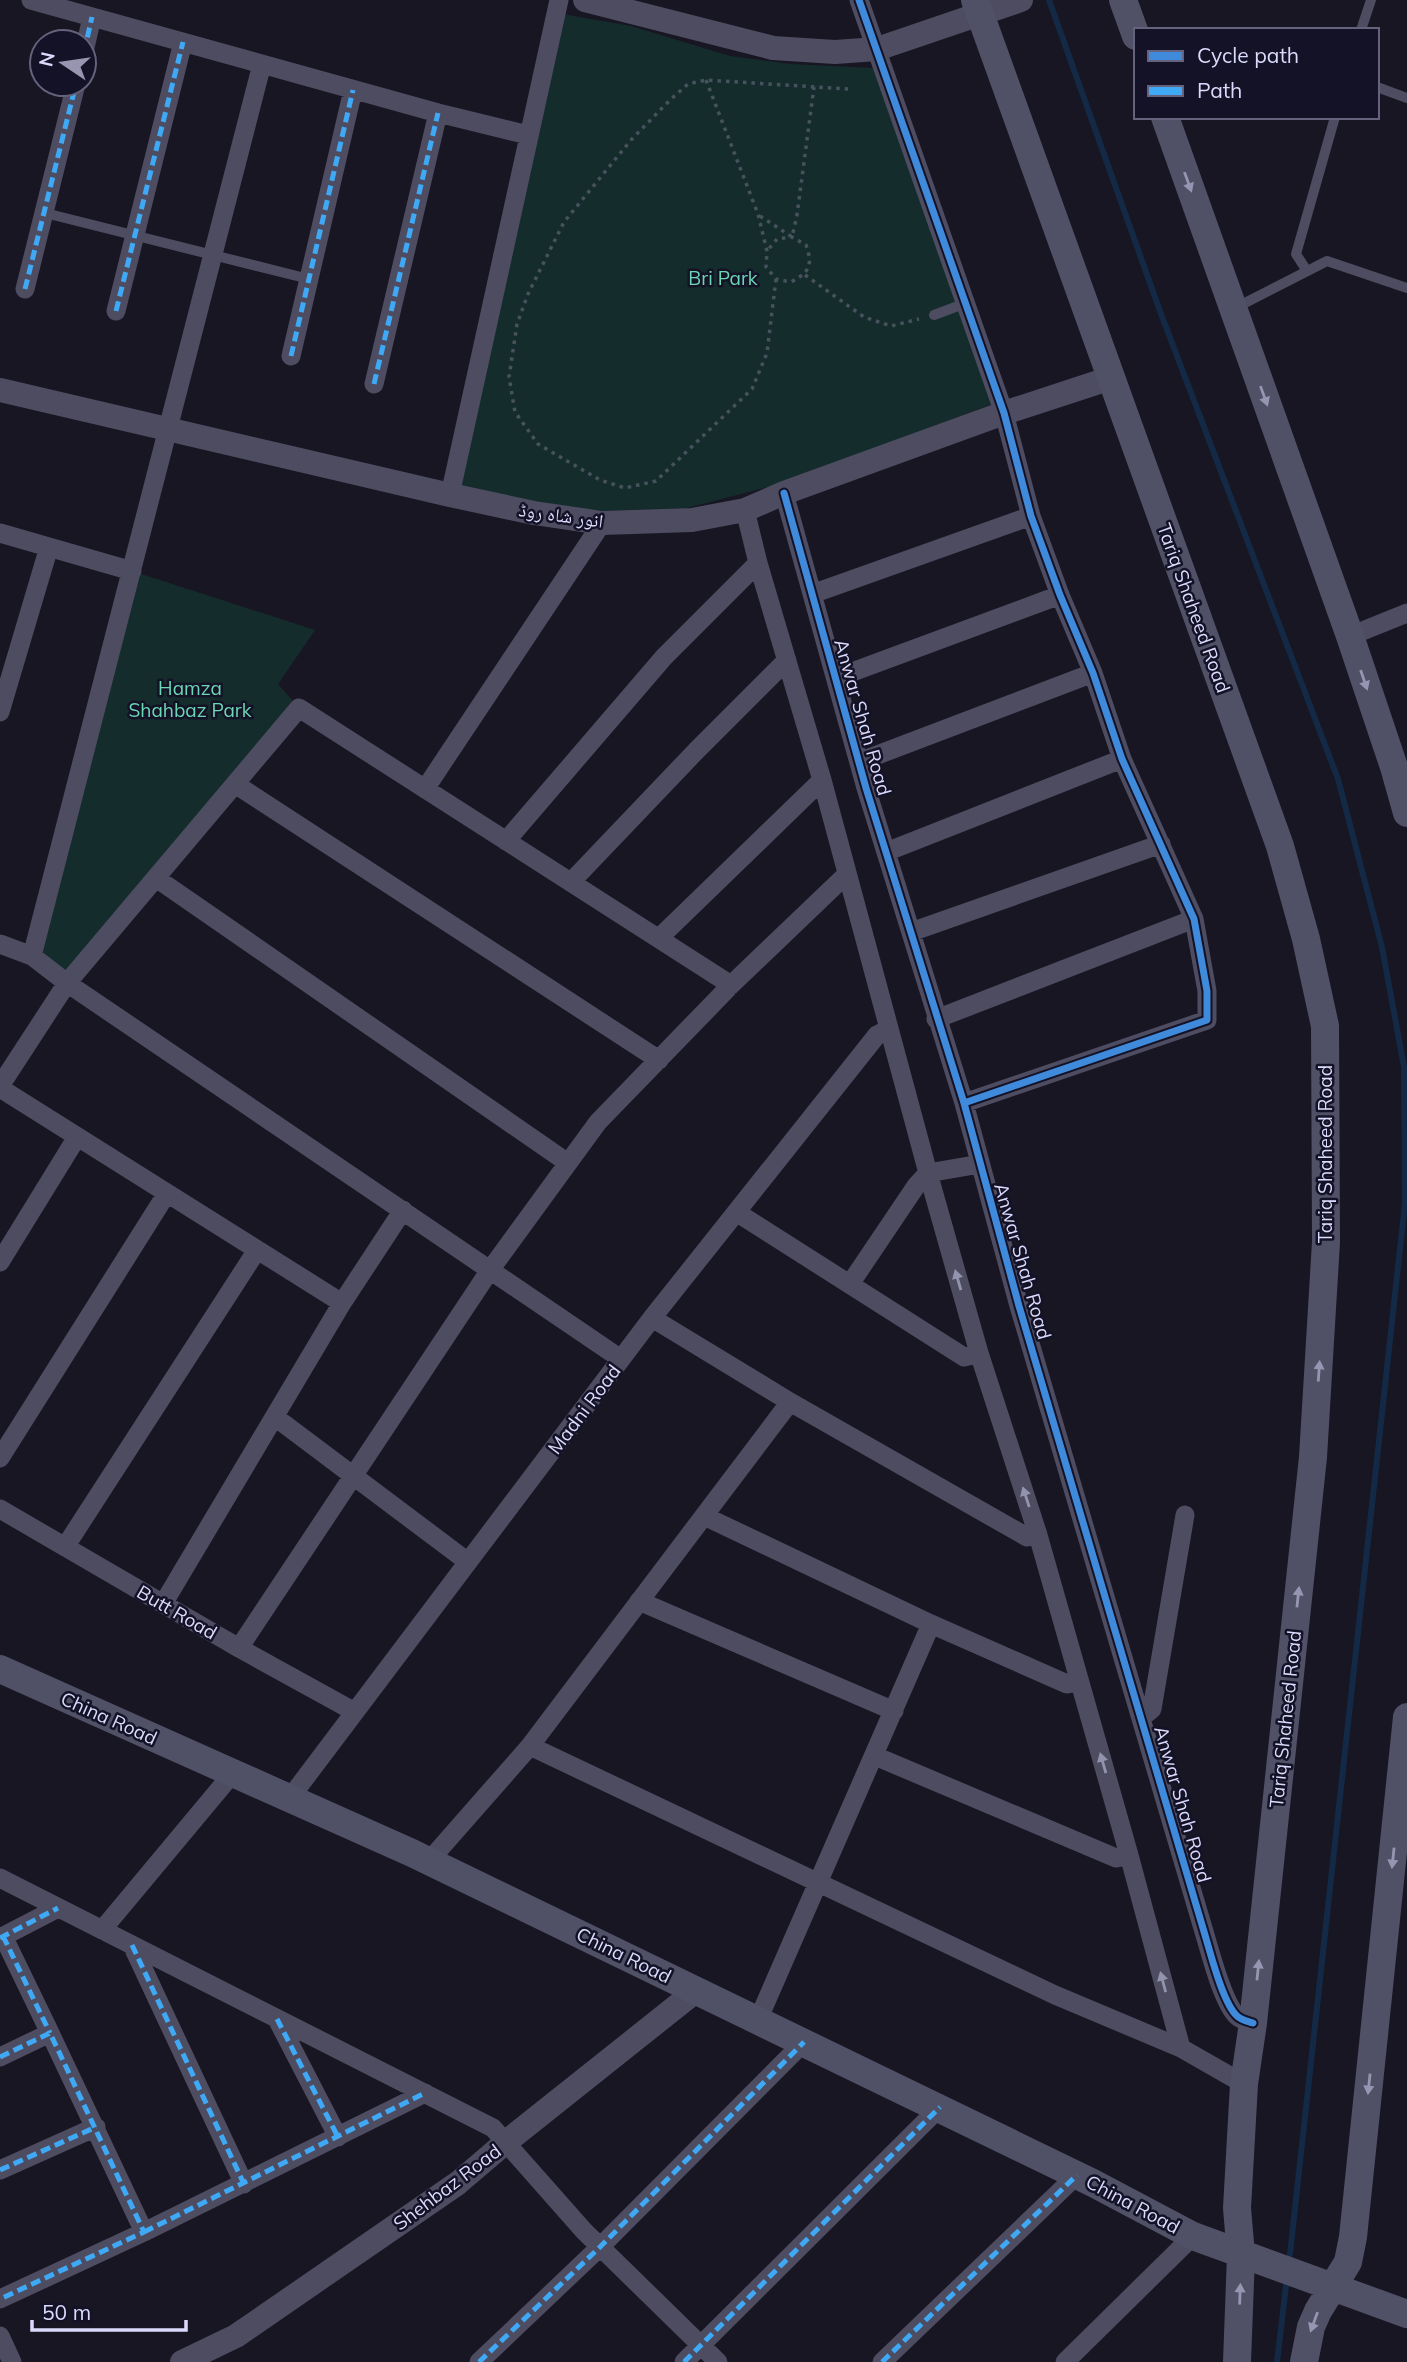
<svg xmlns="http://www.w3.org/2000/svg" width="1407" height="2362" font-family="Mulish,'Noto Naskh Arabic',sans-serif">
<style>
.green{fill:#152c2c}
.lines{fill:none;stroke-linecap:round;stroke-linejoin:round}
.stream{stroke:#132945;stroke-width:6}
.path{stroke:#46525d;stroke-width:3.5;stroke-dasharray:3.5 5;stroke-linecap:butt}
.service{stroke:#4d4c61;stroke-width:10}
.minor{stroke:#4d4c61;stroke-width:19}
.tertiary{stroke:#4d4c61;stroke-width:24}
.secondary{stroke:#505167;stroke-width:28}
.quiet{stroke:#3fa9f5;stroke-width:5;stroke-dasharray:10 5;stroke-linecap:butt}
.cycleway-casing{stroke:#141226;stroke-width:11}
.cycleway{stroke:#408adc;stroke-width:7}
.oneway{fill:#9696b2}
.oneway2{fill:#9493ae}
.labels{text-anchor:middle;stroke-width:5;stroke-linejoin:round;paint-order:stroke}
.park-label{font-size:19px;fill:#6bd7b4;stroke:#141226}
.street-label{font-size:19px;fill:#dbdafc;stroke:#141226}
</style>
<rect width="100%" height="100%" fill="#181622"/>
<path class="green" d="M563 14 631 26 730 56 791 64 873 68 992 404 783 483 687 508 604 511 536 505 460 489Z
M132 571 315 630 278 684 299 708 67 983 32 956Z"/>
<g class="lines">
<path class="stream" d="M1049 0 1161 314 1338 779 1382 947 1404 1067 1405 1203 1289 2263
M1277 2362 1287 2277"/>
<path class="path" d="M706 80 758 214 767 251 766 267 776 279 791 282C810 272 813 265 806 245L792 237 777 239 767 251
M760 216 792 237 797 215 814 87
M805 275 864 317 891 326 919 319
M776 279 767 353 752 389 656 481 625 488 600 480 538 444 515 412 509 377 517 324 528 294 564 222 631 140 670 100 688 84 706 80 848 89"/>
<path class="service" d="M1361 30 1371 0
M1377 87 1407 98
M45 213 309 279
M1307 271 1296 254 1335 117
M1237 307 1327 261 1407 288
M934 315 966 303"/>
<path class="minor" d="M31 0 438 113 528 135
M859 0 1004 413 1031 516 1060 595 1093 673 1122 759 1194 919 1207 991V1020L964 1103
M84 52 92 17
M25 289 76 84
M116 311 183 42
M291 356 353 90
M374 384 438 113
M784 493 866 788 964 1103 1019 1306 1205 1935C1211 1955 1223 2003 1237 2016 1241 2020 1247 2021 1253 2023
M450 495 559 0
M745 510 758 563 822 780 928 1173 979 1353 1038 1535 1129 1855 1181 2048
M0 533 132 571
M812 594 1031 516
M1350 636 1407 613
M836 678 1060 595
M0 712 49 547
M859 762 1093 673
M235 784 659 1060
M425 789 602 523
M506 841 664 657 758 563
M886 852 1122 759
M156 878 568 1163
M571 882 696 751 787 660
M911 932 1161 844
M659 938 822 780
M0 944 32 956 67 983 299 708 731 985
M32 956 262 64
M936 1019 1194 919
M0 1086 67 983 621 1359
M0 1088 342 1303
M736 1212 964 1357 979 1353
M0 1262 77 1137
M850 1284 916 1186 928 1173 980 1164
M652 1318 790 1402 1027 1537 1038 1535
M275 1417 468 1562
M0 1458 167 1193
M0 1509 239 1648 355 1712
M704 1516 931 1624 1067 1684 1079 1681
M65 1547 257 1250
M639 1601 894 1711
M163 1604 342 1303 403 1210
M239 1648 490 1270 598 1122 731 985 846 875
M1142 1717 1152 1709 1185 1515
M530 1746 1055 1995 1181 2048 1244 2084
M875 1756 1116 1858 1129 1855
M290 1798 652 1318 877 1035 889 1029
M429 1861 530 1746 790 1402
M0 1878 493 2128 584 2231 718 2362
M102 1930 233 1773
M3 1936 50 2033
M0 1938 58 1908
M132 1945 244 2184
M277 2019 338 2137
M758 2020 931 1624
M0 2057 50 2033 144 2232 0 2299
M0 2170 96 2127
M144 2232 425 2093
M0 2336 12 2362
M479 2362 600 2247 804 2042
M684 2362 940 2107
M882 2362 1077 2175
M1065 2362 1193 2236"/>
<path class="tertiary" d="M585 0 773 48 835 52 877 49 1021 0
M0 390 450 495 534 513 602 523 692 520 745 510 784 493 1004 413 1111 378
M182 2362 236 2336 458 2183 506 2142 697 1990"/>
<path class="secondary" d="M975 0 1280 846 1306 939 1325 1026 1326 1242 1313 1457 1253 2023 1244 2084 1237 2208 1241 2255 1237 2362
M1123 0 1136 36
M1165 117 1350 636 1394 767 1407 813
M0 1669 412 1853 1093 2183 1193 2236 1407 2314
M1304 2362 1311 2327 1318 2311 1348 2262 1353 2237 1407 1717"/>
<path class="quiet" d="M84 52 92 17
M25 289 76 84
M116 311 183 42
M291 356 353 90
M374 384 438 113
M3 1936 50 2033
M0 1938 58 1908
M132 1945 244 2184
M277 2019 338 2137
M0 2057 50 2033 144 2232 0 2299
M0 2170 96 2127
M144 2232 425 2093
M479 2362 600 2247 804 2042
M684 2362 940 2107
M882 2362 1077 2175"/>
<defs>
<path id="cycleway" d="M859 0 1004 413 1031 516 1060 595 1093 673 1122 759 1194 919 1207 991V1020L964 1103
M784 493 866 788 964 1103 1019 1306 1205 1935C1211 1955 1223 2003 1237 2016 1241 2020 1247 2021 1253 2023"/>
</defs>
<use href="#cycleway" class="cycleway-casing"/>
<use href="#cycleway" class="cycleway"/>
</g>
<defs><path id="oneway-solid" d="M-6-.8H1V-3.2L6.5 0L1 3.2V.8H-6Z" transform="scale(1.75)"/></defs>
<g class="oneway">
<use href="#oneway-solid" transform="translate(1188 182) rotate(70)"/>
<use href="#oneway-solid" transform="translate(1264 396) rotate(70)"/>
<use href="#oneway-solid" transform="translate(1364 680) rotate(71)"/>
<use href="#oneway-solid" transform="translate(1319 1371) rotate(-86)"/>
<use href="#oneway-solid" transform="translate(1298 1597) rotate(-84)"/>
<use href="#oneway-solid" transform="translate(1393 1858) rotate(96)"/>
<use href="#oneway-solid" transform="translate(1258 1970) rotate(-84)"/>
<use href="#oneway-solid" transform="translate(1369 2084) rotate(96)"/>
<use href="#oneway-solid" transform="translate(1240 2294) rotate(-88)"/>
<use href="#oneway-solid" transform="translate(1314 2322) rotate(110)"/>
</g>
<g class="oneway2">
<use href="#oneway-solid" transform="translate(958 1280) rotate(-106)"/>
<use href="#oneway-solid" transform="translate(1026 1497) rotate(-108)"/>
<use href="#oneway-solid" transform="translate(1103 1763) rotate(-106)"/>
<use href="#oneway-solid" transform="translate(1163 1982) rotate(-105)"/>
</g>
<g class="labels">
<g class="park-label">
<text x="723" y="285">Bri Park</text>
<text x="190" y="695">Hamza<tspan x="190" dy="22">Shahbaz Park</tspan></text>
</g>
<g class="street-label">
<text transform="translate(561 515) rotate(8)" y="7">انور شاہ روڈ</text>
<text transform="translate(1194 608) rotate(70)" y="7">Tariq Shaheed Road</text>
<text transform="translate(863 717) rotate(74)" y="7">Anwar Shah Road</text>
<text transform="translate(1325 1154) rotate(-90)" y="7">Tariq Shaheed Road</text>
<text transform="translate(1023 1261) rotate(74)" y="7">Anwar Shah Road</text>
<text transform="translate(584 1409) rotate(-53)" y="7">Madni Road</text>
<text transform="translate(177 1612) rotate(30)" y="7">Butt Road</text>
<text transform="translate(109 1718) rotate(24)" y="7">China Road</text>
<text transform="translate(1285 1719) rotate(-84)" y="7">Tariq Shaheed Road</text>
<text transform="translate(1183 1804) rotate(74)" y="7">Anwar Shah Road</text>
<text transform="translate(624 1955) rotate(26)" y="7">China Road</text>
<text transform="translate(447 2187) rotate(-37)" y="7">Shehbaz Road</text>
<text transform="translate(1133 2204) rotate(28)" y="7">China Road</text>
</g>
</g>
<rect x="1134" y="28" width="245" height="91" fill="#141226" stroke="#64627c" stroke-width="2"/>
<rect x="1148" y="51" width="35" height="10" fill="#408adc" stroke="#64627c" stroke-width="2"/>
<text x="1197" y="63" font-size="21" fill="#dbdafc">Cycle path</text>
<rect x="1148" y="86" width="35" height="10" fill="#3fa9f5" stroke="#64627c" stroke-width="2"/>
<text x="1197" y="98" font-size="21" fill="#dbdafc">Path</text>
<g transform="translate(63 63) rotate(283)"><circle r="33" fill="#141226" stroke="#64627c" stroke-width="2"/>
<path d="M0-5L12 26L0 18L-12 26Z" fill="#9795b0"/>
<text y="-10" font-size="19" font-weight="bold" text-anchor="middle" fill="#dbdafc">N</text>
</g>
<path d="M32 2320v10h154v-10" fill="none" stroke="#dbdafc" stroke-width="3.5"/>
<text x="42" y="2320" font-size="21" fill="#dbdafc" stroke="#141226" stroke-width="5" paint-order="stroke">50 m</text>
</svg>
